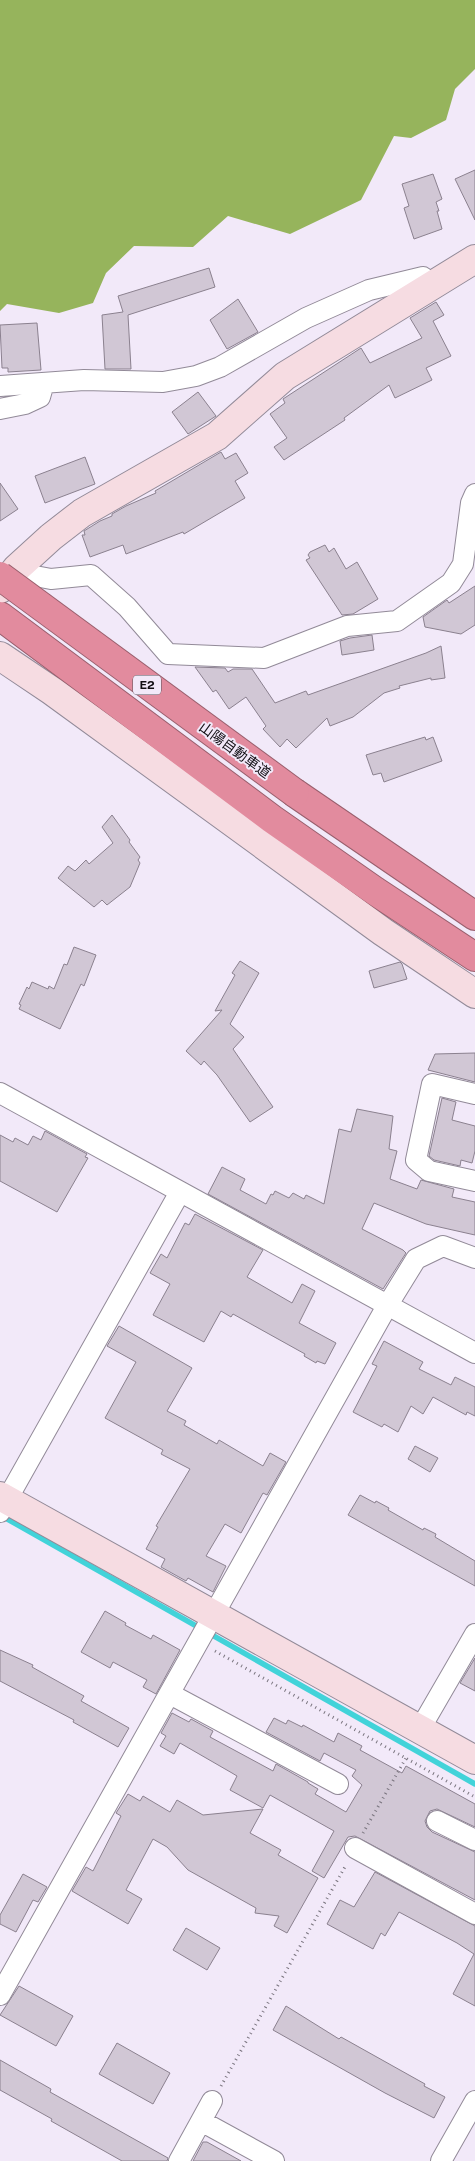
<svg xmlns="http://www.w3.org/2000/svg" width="475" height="2161" font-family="'Public Sans','Noto Sans JP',sans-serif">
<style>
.forest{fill:#96b45c}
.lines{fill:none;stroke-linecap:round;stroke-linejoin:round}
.stream{stroke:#42d3d9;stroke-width:5.5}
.building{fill:#d1c7d5;stroke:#8b818f}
.street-casing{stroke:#928a98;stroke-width:22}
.secondary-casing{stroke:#928a98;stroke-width:30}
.highway-casing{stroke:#995f6d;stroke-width:30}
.path{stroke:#7a757f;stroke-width:3;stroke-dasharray:1 4;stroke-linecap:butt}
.street{stroke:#fff;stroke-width:20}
.secondary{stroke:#f6dce2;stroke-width:28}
.highway{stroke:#e28b9e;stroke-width:28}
.highway-bridge-casing{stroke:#995f6d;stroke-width:30;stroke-linecap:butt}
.highway-bridge{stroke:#e28b9e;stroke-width:28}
.labels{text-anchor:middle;stroke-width:4;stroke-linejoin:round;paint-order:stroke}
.shield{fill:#f2e9f9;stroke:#545058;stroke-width:1}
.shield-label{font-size:12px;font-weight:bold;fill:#110e13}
.street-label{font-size:14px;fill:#110e13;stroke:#f2e9f9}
</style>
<rect width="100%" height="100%" fill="#f2e9f9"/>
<path class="forest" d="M0 0H475V69L455 89 446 120 411 138 394 136 361 200 290 234 228 216 193 247 134 246 106 273 93 303 59 313 7 304 0 311Z"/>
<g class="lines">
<path class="stream" d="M2 1516 475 1784"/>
</g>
<path class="building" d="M475 170V220L455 179Z
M433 174 442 199 436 202 439 211H437L442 229 414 239 404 208 409 206 402 184Z
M209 268 215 287 128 315 131 369H105L102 315 123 312 118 296Z
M238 299 258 332 227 349 210 320Z
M436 302 444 315 433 321 451 356 426 368 432 380 395 398 389 385 344 418 345 420 284 460 274 447 287 438 270 414 285 403 283 399 361 348 370 363 422 338 410 318Z
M37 323 41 370 8 372V368H2L0 325Z
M198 392 216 416 188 434 172 412Z
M221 452 225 459 236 453 248 473 235 481 245 498 184 534 183 532 126 554 123 545 90 557 82 535H85L84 531 100 521 112 516V514L126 506 156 493 155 491Z
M85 457 95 484 45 503 35 476Z
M0 483 18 509 0 521Z
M325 545 329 552 334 548 346 569 357 562 378 599 353 614 342 615 306 560 310 558 308 555 310 552Z
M475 586V625L461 634 425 627 423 617 447 600 449 603Z
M372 635 374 650 342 655 340 641 350 638Z
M441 646 445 678 431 680V678L399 686 400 688 384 693 353 717 330 726 327 718 296 748 287 739 280 747 263 729 266 726 246 697 229 709 216 690 213 692 195 667 225 668 228 672 233 669H252L275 703 306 691 308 695 426 653Z
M425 737 426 740 433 737 442 761 384 782 381 773 373 775 366 755Z
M112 815 130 840 129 842 140 857 138 860 140 863 130 887 107 905 102 900 94 907 58 878 68 866 75 871 86 860 89 864 113 843 102 827Z
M74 947 96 955 84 986 81 984 60 1029 19 1009 21 1005 19 1004 27 987 29 989 32 982 48 989 49 986 54 989 64 964 67 965Z
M240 961 259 973 230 1024 244 1037 233 1049 273 1107 250 1122 217 1075 204 1061 201 1065 186 1051 222 1010 215 1011 235 975 232 973Z
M400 962 402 964 407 979 374 988 369 971Z
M475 1053V1082L428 1070 435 1054Z
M442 1098 456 1102 452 1120 475 1126V1151L472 1163 461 1160 460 1166 434 1160 429 1156Z
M357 1109 393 1116 389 1149 397 1151 390 1179 417 1189 421 1180 454 1189 452 1197 475 1202V1235L426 1224 374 1203 362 1229 403 1250 406 1253 383 1289 208 1194 222 1167 245 1179 240 1190 266 1204 271 1194 273 1195 275 1191 289 1198 293 1193 304 1199 306 1195 324 1204 339 1129 351 1132Z
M45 1131 87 1154 85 1157 88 1158 57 1212 0 1181V1135L13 1142 15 1138 28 1145 33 1136 41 1140Z
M195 1214 263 1250 247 1277 292 1303 302 1284 315 1291 299 1323 336 1343 325 1364 317 1361 316 1363 304 1356 305 1354 233 1314 231 1317 221 1311 204 1342 153 1315 170 1284 150 1273 161 1254 167 1258 185 1223 189 1225Z
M119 1326 192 1368 167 1411 186 1421 184 1425 217 1444 219 1440 263 1466 270 1453 286 1462 267 1495 263 1493 241 1533 225 1524 206 1556 226 1566 213 1592 188 1578 186 1581 161 1567 165 1559 146 1549 158 1527 156 1526 190 1469 161 1454 163 1450 105 1418 136 1362 107 1346Z
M384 1341 423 1362 419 1369 451 1385 455 1377 475 1387V1416L467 1412 466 1415 433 1397 423 1414 411 1406 398 1432 384 1424 382 1427 353 1412 377 1366 372 1364Z
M415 1446 438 1458 430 1472 408 1459Z
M360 1495 375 1503 376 1501 389 1508 388 1510 423 1530 424 1528 436 1534 435 1537 475 1561V1586L348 1515Z
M105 1611 126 1623 125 1625 151 1639 153 1635 180 1650 156 1694 143 1687 147 1680 113 1662 110 1668 81 1652Z
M0 1650 33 1665 32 1667 84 1696 81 1701 129 1728 118 1747 73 1722 74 1720 0 1681Z
M475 1658V1691L460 1683Z
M172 1713 189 1722 191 1719 213 1731 210 1737 273 1771 276 1764 308 1782V1783L318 1789 315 1794 346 1812 362 1785 352 1776 356 1770 324 1753 320 1761 266 1732 274 1718 286 1724 288 1720 302 1727 303 1725 334 1742 338 1733 362 1746 360 1750 402 1773 406 1766 475 1804V1827L437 1809 430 1811 425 1821 427 1827 432 1832 475 1852V1900L355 1836 348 1837 324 1878 312 1871 334 1831 270 1795 263 1808 230 1790 237 1776 232 1773 180 1743 174 1754 160 1746 166 1736 161 1733Z
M128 1794 140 1801 143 1796 170 1812 177 1800 203 1815 263 1809 250 1833 281 1850 278 1855 318 1878 287 1933 274 1926 279 1916 255 1913 256 1908 188 1870 167 1847 153 1839 126 1890 142 1899 128 1924 72 1891 86 1867 93 1871 121 1816 116 1813Z
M375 1872 475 1926V2006L453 1994 474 1954 457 1943 399 1912 385 1936 381 1933 373 1949 327 1924 340 1900 354 1907Z
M23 1874 47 1887 38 1902 33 1900 16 1932 0 1924V1915Z
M186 1928 220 1948 207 1970 173 1950Z
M19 1986 73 2016 56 2046 0 2015Z
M286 2006 339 2039 341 2037 425 2084 424 2086 445 2097 434 2118 385 2093 273 2030Z
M117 2043 170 2073 153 2104 99 2074Z
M0 2060 51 2089 50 2092 168 2158 167 2161H122L51 2121 52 2119 0 2090Z
M203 2142H207L241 2161H193Z"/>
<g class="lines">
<defs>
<path id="street" d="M0 386 84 380 163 382 196 376 220 367 306 318 369 290 423 277 433 285
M0 409 25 404 40 397 44 383
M17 568 35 576 51 579 91 575 127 607 168 654 264 658 347 626 397 621 451 583 463 564 471 503 475 494
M0 1093 475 1353
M475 1094 432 1084 416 1160 429 1171 475 1181
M0 1512 180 1192
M170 1694 338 1784
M420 1729 475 1634
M437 1821 475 1840
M355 1848 475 1914
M0 1995 387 1306 416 1259 443 1246 475 1258
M201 2121 274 2161
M179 2161 212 2101
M441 2161 475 2101"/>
<path id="secondary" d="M0 589 17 568 51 537 82 513 217 436 285 376 475 259
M0 656 52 691 383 932 475 994
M0 1496 475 1760"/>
<path id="highway" d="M0 616 272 819 375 891 475 957
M295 793 475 916"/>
</defs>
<use href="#street" class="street-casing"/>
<use href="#secondary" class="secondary-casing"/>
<use href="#highway" class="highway-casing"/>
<path class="path" d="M215 1651 475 1797
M363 1833 406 1758
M221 2086 346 1865"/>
<use href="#street" class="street"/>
<use href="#secondary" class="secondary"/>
<use href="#highway" class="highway"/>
<defs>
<path id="highway-bridge" d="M0 576 295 793"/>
</defs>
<use href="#highway-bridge" class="highway-bridge-casing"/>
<use href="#highway-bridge" class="highway-bridge"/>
</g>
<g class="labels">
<rect class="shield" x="133" y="675.5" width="28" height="19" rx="4"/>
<g class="shield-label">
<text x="147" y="689">E2</text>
</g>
<g class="street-label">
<text transform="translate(235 750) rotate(36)" y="5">山陽自動車道</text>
</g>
</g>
</svg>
